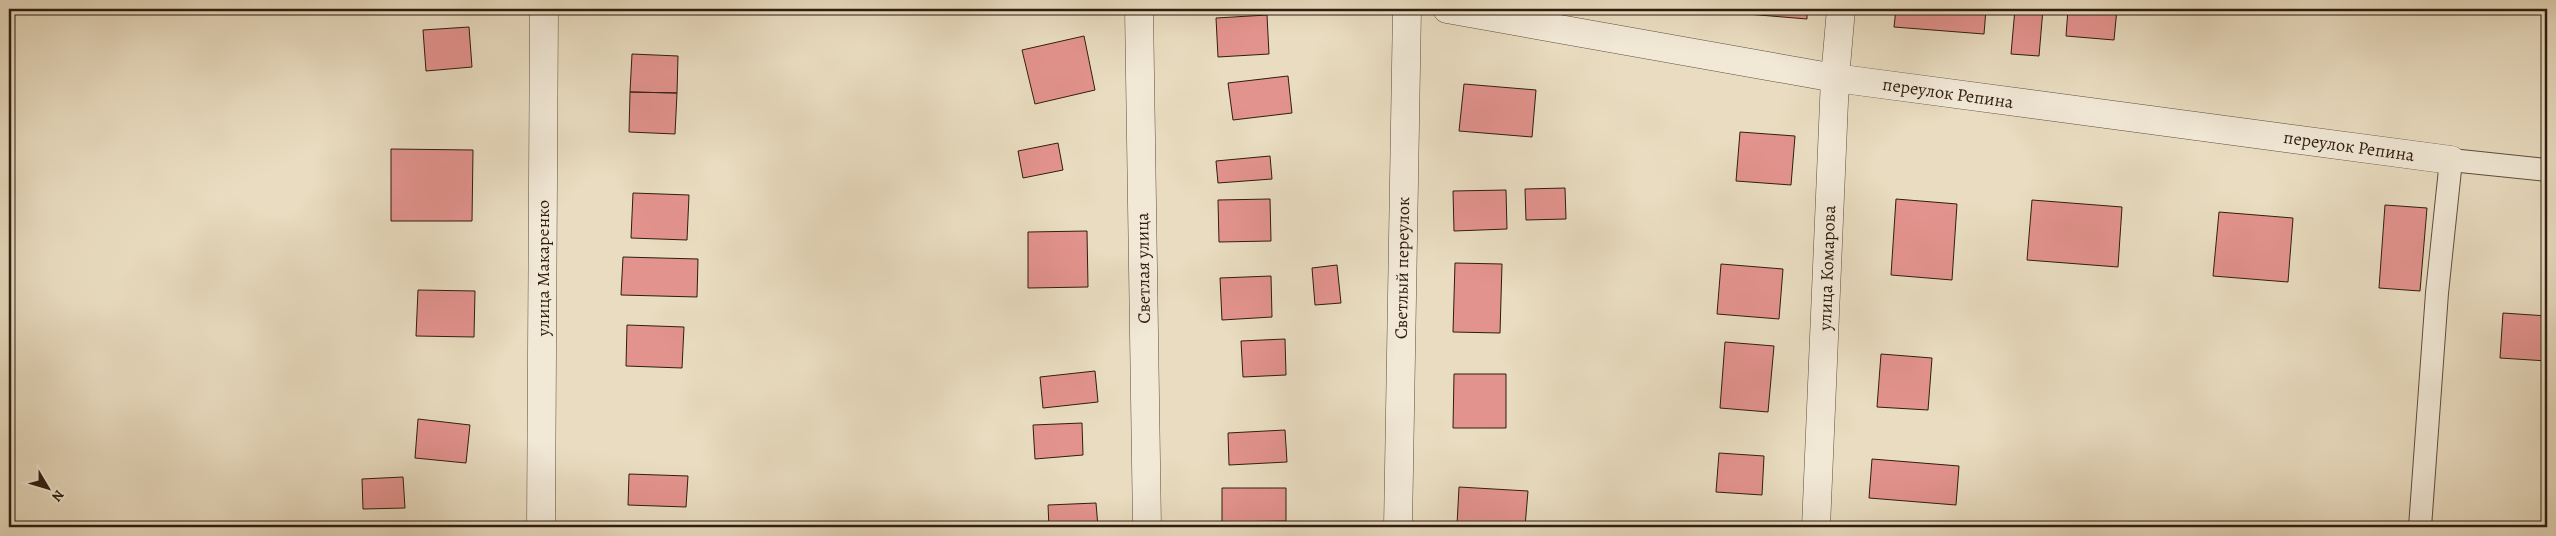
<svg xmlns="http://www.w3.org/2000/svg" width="2556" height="536" font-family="Alegreya,serif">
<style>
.building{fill:#e3938e;stroke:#2f1d10}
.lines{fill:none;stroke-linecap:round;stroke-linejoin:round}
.service-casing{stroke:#5e4d3c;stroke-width:24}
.minor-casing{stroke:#5e4d3c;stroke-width:29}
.service{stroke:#f1e8d6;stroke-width:22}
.minor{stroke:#f1e8d6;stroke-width:28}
.labels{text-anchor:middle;stroke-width:4.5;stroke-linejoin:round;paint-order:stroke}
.street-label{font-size:18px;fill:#2f1d10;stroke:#f1e8d6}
</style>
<rect width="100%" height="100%" fill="#e9dcc0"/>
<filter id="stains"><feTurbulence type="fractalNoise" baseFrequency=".004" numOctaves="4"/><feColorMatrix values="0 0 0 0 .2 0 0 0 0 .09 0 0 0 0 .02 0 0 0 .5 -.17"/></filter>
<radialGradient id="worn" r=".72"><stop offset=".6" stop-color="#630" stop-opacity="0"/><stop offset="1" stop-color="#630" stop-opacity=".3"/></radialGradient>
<path class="building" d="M1735 9H1807V19L1735 13Z
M1896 9H1986L1984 34 1894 27Z
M2015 9H2043L2039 56 2011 54Z
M2068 9H2117L2114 40 2066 36Z
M1267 15 1269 54 1218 57 1216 18Z
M469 27 472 67 426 71 423 30Z
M1084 36 1095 90 1035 104 1022 50Z
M632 54 678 56 677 93 630 92Z
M1288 76 1292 113 1233 120 1228 83Z
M1464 84 1536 90 1532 137 1459 131Z
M630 92 677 93 675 134 629 132Z
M1740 132 1795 136 1791 185 1736 181Z
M1058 143 1063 170 1023 178 1018 151Z
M391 149 473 150 472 221H391Z
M1270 156 1272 179 1218 183 1216 161Z
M1565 188 1566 219 1526 220 1525 189Z
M1506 190 1507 229 1454 231 1453 191Z
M633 193 689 195 687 240 631 238Z
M1270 199 1271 241 1219 242 1218 200Z
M1896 199 1957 204 1952 280 1891 275Z
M9 200H11L10 230H9Z
M2032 200 2122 207 2118 267 2027 260Z
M2385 205 2427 208 2420 291 2379 288Z
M2219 212 2293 218 2288 282 2213 276Z
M1087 231 1088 287 1028 288V232Z
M623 257 698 259 697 297 621 295Z
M1455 263 1502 264 1500 333 1453 332Z
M1721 264 1783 269 1779 319 1717 314Z
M1337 265 1341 303 1315 305 1312 268Z
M1271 276 1272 317 1222 320 1220 278Z
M418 290 475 291 474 337 416 336Z
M2503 313 2547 316V361L2500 358Z
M627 325 684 327 682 368 626 366Z
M1285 339 1286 375 1243 377 1241 341Z
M1725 342 1774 346 1768 412 1720 408Z
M1881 354 1932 358 1928 410 1877 407Z
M1095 371 1098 402 1043 408 1040 377Z
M1454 374H1506V428H1453Z
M418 419 470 425 466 463 415 458Z
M1082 423 1083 455 1035 459 1033 425Z
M1285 430 1287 462 1229 465 1228 433Z
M1719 453 1764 456 1762 495 1716 492Z
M1872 459 1959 466 1956 505 1869 498Z
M629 474 688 476 686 507 628 505Z
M403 477 405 508 363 509 362 479Z
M1459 487 1528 491 1525 527 1457 525Z
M1222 488H1286V521L1222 522Z
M1096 503 1098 527H1049L1048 505Z
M468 522V527H403L402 523Z"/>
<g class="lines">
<defs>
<path id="service" d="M2420 527 2437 293 2451 160 2547 170"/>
<path id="minor" d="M1139 9 1147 527
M1447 9 1835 78 2451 160
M541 527 544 9
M1398 527 1407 9
M1816 527 1835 78 1841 9"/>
</defs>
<use href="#service" class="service-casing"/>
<use href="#minor" class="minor-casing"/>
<use href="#service" class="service"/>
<use href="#minor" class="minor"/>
</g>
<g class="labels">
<g class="street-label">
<text transform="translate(1948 93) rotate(8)" y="6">переулок Репина</text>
<text transform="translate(2349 146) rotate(8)" y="6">переулок Репина</text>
<text transform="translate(543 268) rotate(-90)" y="6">улица Макаренко</text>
<text transform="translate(1143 268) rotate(-91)" y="6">Светлая улица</text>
<text transform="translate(1402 268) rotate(-89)" y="6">Светлый переулок</text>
<text transform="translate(1827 268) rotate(-88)" y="6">улица Комарова</text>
</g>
</g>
<rect width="2556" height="536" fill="none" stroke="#e9dcc0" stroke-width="30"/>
<rect x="10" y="10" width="2536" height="516" fill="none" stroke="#2f1d10" stroke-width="2.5"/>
<rect x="15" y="15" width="2526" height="506" fill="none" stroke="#2f1d10"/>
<g transform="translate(48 488) rotate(128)" stroke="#f1e8d6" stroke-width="4" paint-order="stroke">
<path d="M0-4L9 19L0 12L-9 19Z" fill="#2f1d10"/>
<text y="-8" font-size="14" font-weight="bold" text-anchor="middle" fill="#2f1d10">N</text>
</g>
<rect width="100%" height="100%" filter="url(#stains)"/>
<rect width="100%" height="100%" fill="url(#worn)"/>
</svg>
